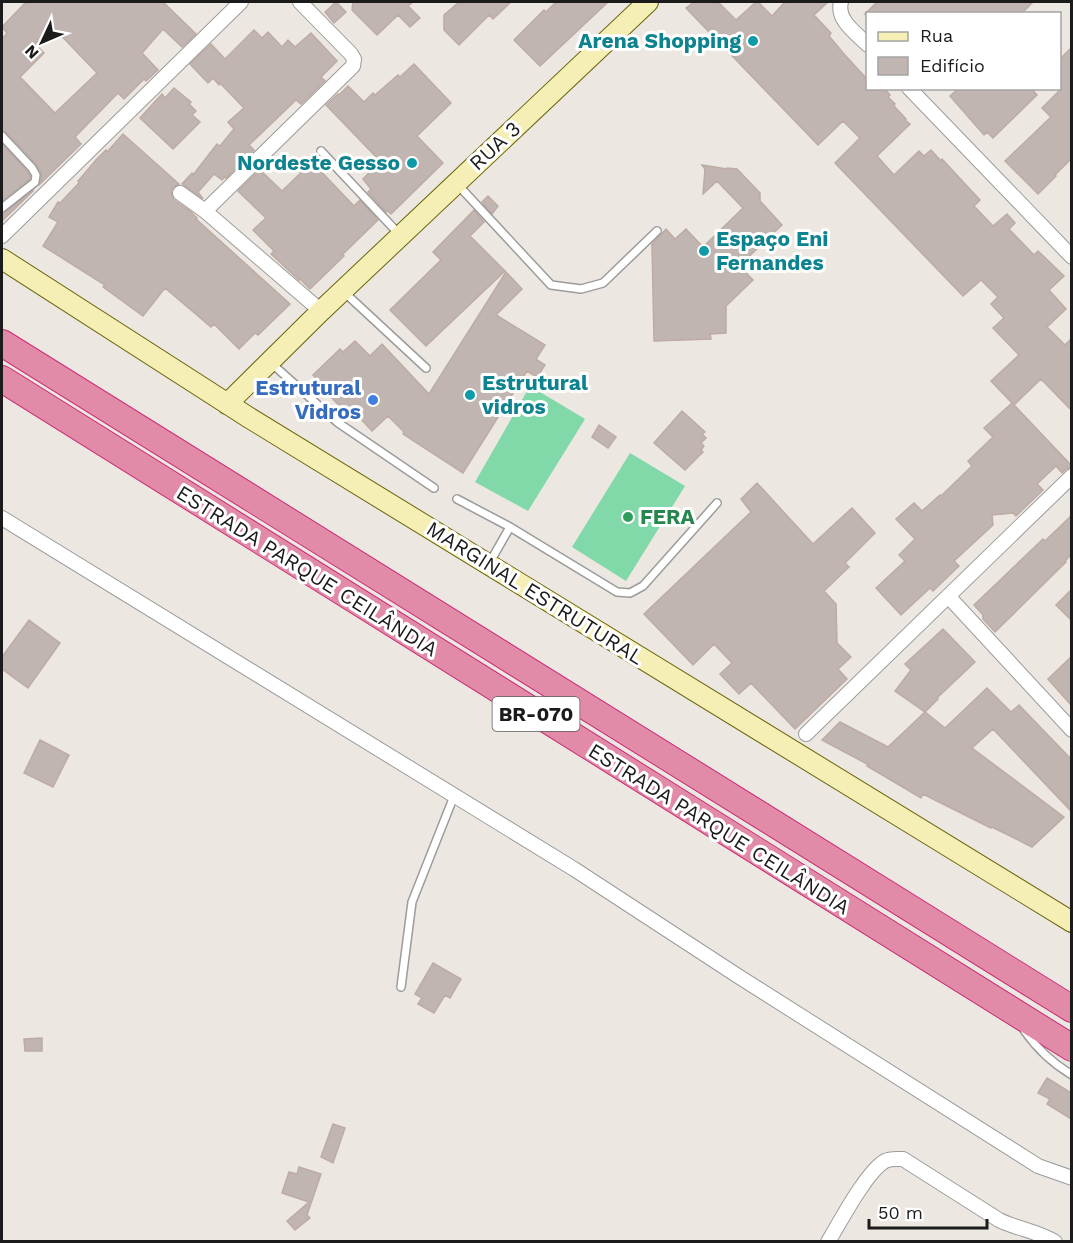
<svg xmlns="http://www.w3.org/2000/svg" width="1073" height="1243" font-family="'Work Sans',sans-serif">
<style>
.pitch{fill:#81d8a9}
.building{fill:#c0b5b1;stroke:#bdaba4;stroke-width:1.5;fill-rule:evenodd}
.lines{fill:none;stroke-linecap:round;stroke-linejoin:round}
.lane-casing{stroke:#9c9c9c;stroke-width:10}
.street-casing{stroke:#9c9c9c;stroke-width:16}
.secondary-casing{stroke:#6a660a;stroke-width:22}
.highway-casing{stroke:#cc2b7b;stroke-width:28}
.lane{stroke:#fff;stroke-width:7}
.street{stroke:#fff;stroke-width:14}
.secondary{stroke:#f6efb5;stroke-width:20}
.highway{stroke:#e18ba8;stroke-width:26}
.culture-dot{fill:#0f9aa8;stroke:#fff;stroke-width:2}
.shop-dot{fill:#3f7fe0;stroke:#fff;stroke-width:2}
.leisure-dot{fill:#2e9e5b;stroke:#fff;stroke-width:2}
.labels{text-anchor:middle;stroke-width:6;stroke-linejoin:round;paint-order:stroke}
.shield{fill:#fff;stroke:#5f5f5f;stroke-width:1.5}
.shield-label{font-size:20px;font-weight:bold;fill:#1b1b1b}
.culture-label{font-size:21px;font-weight:bold;fill:#0d838f;stroke:#fff;text-anchor:end}
.street-label{font-size:21px;fill:#1b1b1b;stroke:#fff}
.shop-label{font-size:21px;font-weight:bold;fill:#366cbe;stroke:#fff;text-anchor:end}
.leisure-label{font-size:21px;font-weight:bold;fill:#27864d;stroke:#fff;text-anchor:start}
</style>
<rect width="100%" height="100%" fill="#ece7e1"/>
<path class="pitch" d="M530 386 585 419 528 511 475 482Z
M630 453 685 486 626 581 572 547Z"/>
<path class="building" d="M26 2H163L196 34 182 47 163 29 142 53 158 70 146 81 144 79 124 99 118 93 75 137 81 144 40 184 42 175 37 165 6 132 2 130V39L7 33 2 27ZM52 26 97 73 55 113 20 77 44 53 35 44Z
M336 2 346 12 334 23 325 12Z
M353 2H413L408 6 420 18 410 27 398 15 377 35 352 10Z
M459 2H511L493 19 489 15 459 45 444 30V15Z
M556 2H608L540 66 514 40 544 10 546 12Z
M694 2H718L736 20 756 2H758L772 16 785 2H828L814 15 831 33 829 36 844 54 867 79V88H884L890 95 888 97 895 104 894 106 906 119 905 120 910 124 877 156 894 175 919 151 924 156 931 150 941 161 942 159 980 200 974 206 993 226 1007 214 1015 223 1009 229 1034 255 1038 251 1064 276 1049 290 1066 309 1047 327 1065 345 1071 339V410L1041 379 1014 405 1071 465V467L1066 469 1062 473 1056 466 1037 484 1043 490 1016 516 1013 513 992 515 993 525 954 561 959 566 933 591 930 588 901 615 876 588 905 561 899 555 915 539 896 519 914 503 922 511 940 495 941 496 972 466 968 461 993 437 984 428 1012 403 991 381 1019 355 993 328 1004 318 991 304 998 297 981 280 963 296 835 163 860 138 843 121 818 145 686 8Z
M877 2H1033L1021 14H865Z
M254 30 262 38 268 32 282 47 288 40 295 47 311 33 337 61 321 77 325 81 301 104 296 100 249 145 254 150 226 178 224 177 222 180 214 174 198 192 203 199 182 184 192 173 193 175 217 144 220 146 234 129 228 122 244 108 220 83 219 85 213 78 208 83 190 64 211 44 225 59Z
M1071 48V159L1055 175 1056 176 1038 194 1005 161 1051 117 1042 108 1059 91V60Z
M414 64 451 103 417 136 443 163 391 214 388 211 386 212 368 192 371 189 363 179 380 161 326 105 338 94 339 95 348 86 364 102 373 93 375 95 398 75 400 77Z
M174 88 191 102 189 104 196 111 192 115 200 122 173 149 140 118 162 94 165 98Z
M959 88H1031L1037 95 993 138 987 132 984 135 950 96Z
M123 134 179 184 173 187 171 192 172 196 174 200 190 211 197 218 196 219 290 304 258 335 255 333 239 349 214 324 211 327 165 288 143 316 103 287 105 285 43 246 58 222 49 217 58 202 60 203 79 183 78 181 96 160 106 150 107 152Z
M2 144 27 171 30 176V179L2 201Z
M312 162 354 206 360 200 378 220 342 255 344 256 310 289 299 278V280L271 254 274 251 253 230 266 218 238 191 260 170 282 191Z
M702 165 727 169V168L737 169 760 193V201L782 225 739 266 753 280 726 306V333L710 334 711 339 654 341 652 244 666 229 675 239 686 229 703 247 743 208 717 181 703 194 705 169Z
M34 190 31 193 2 221V213L5 212Z
M488 196 498 206 492 214 482 202Z
M474 210 484 222 470 236 505 271 426 346 390 310 441 260 433 252Z
M506 272 522 289 496 315 545 345 536 359 545 365 537 377 527 371 463 473 403 434 404 432 388 416 372 431 357 415 352 419 329 395 331 393 313 375 340 349 343 352 355 341 370 356 382 344 429 394Z
M682 411 705 432 702 434 706 438 701 443 704 446 701 450 703 452 685 470 654 443Z
M599 425 616 437 608 448 592 437Z
M757 483 813 544 852 508 875 533 845 563 849 567 824 591 836 604 837 643 851 657 838 669 847 679 795 729 751 683 739 694 720 674 732 663 714 644 693 665 644 614 751 512 741 499Z
M1071 516V555L1065 561 1066 562 995 632 983 619V615L974 605 1043 539 1045 541Z
M1071 590V620L1056 605Z
M29 620 60 643 28 688 2 669V657Z
M943 629 975 662 937 698 938 699 925 712 895 691 911 670 905 664Z
M1071 657V705L1048 679Z
M987 688 1011 712 1019 705 1071 759V811L993 729 972 748 1064 817 1032 847 992 827 991 828 923 794 921 798 867 766 869 765 822 740 840 722 888 747 925 712 945 728Z
M40 740 69 755 53 787 24 773Z
M433 963 461 979 450 998 445 995 434 1013 418 1004 422 998 415 994Z
M42 1038V1051H25L24 1039Z
M1047 1078 1071 1093V1119L1047 1104 1050 1099 1038 1093Z
M333 1124 345 1128 333 1163 321 1157Z
M299 1167 321 1174 307 1215 310 1218 295 1230 287 1221 309 1202 282 1193 289 1172 297 1174Z"/>
<g class="lines">
<defs>
<path id="lane" d="M2 136 32 168 36 175 35 182 2 208
M321 151 399 234
M458 185 551 285 581 289 603 283 657 231
M344 292 426 368
M270 362 337 422 434 488
M457 499 510 527
M490 562 510 527 617 592 630 593 643 586 717 503
M401 987 412 902 454 796
M1024 1030C1037 1049 1052 1063 1072 1075"/>
<path id="street" d="M841 2C836 20 856 33 868 45
M909 88 1072 257
M180 193 205 211 321 311
M205 211 353 66 354 59 351 54 300 2
M2 236 241 2
M2 518 574 869 741 978 1038 1166 1072 1178
M948 596 1072 730
M806 734 1072 476
M828 1242C840 1222 867 1171 885 1161 891 1158 897 1159 903 1159L999 1220C1017 1229 1038 1231 1055 1242"/>
<path id="secondary" d="M2 259 248 417 1072 922
M227 404 321 311 648 2"/>
<path id="highway" d="M2 343 1072 1009
M2 379 1072 1048"/>
</defs>
<use href="#lane" class="lane-casing"/>
<use href="#street" class="street-casing"/>
<use href="#secondary" class="secondary-casing"/>
<use href="#highway" class="highway-casing"/>
<use href="#lane" class="lane"/>
<use href="#street" class="street"/>
<use href="#secondary" class="secondary"/>
<use href="#highway" class="highway"/>
</g>
<g class="culture-dot">
<circle cx="753" cy="41" r="6"/>
<circle cx="412" cy="163" r="6"/>
<circle cx="704" cy="251" r="6"/>
<circle cx="470" cy="395" r="6"/>
</g>
<circle class="shop-dot" cx="373" cy="400" r="6"/>
<circle class="leisure-dot" cx="628" cy="517" r="6"/>
<g class="labels">
<rect class="shield" x="492.5" y="697" width="87" height="34" rx="4.5"/>
<g class="shield-label">
<text x="536" y="721">BR-070</text>
</g>
<g class="culture-label">
<text x="741" y="48">Arena Shopping</text>
<text x="400" y="170">Nordeste Gesso</text>
<text x="716" y="246" text-anchor="start">Espaço Eni<tspan x="716" dy="24">Fernandes</tspan></text>
<text x="482" y="390" text-anchor="start">Estrutural<tspan x="482" dy="24">vidros</tspan></text>
</g>
<g class="street-label">
<text transform="translate(495 146) rotate(-43)" y="7">RUA 3</text>
<text transform="translate(307 571) rotate(32)" y="7">ESTRADA PARQUE CEILÂNDIA</text>
<text transform="translate(535 593) rotate(32)" y="7">MARGINAL ESTRUTURAL</text>
<text transform="translate(719 829) rotate(32)" y="7">ESTRADA PARQUE CEILÂNDIA</text>
</g>
<g class="shop-label">
<text x="361" y="395">Estrutural<tspan x="361" dy="24">Vidros</tspan></text>
</g>
<g class="leisure-label">
<text x="640" y="524">FERA</text>
</g>
</g>
<rect width="1073" height="1243" fill="none" stroke="#1b1b1b" stroke-width="6"/>
<rect x="866" y="12" width="195" height="78" fill="#ffffff" stroke="#a4a4a4" stroke-width="1.5"/>
<rect x="878" y="32" width="30" height="9" fill="#f6efb5" stroke="#a4a4a4" stroke-width="1.5"/>
<text x="920" y="42" font-size="18" fill="#1b1b1b">Rua</text>
<rect x="878" y="57" width="30" height="18" fill="#c0b5b1" stroke="#a4a4a4" stroke-width="1.5"/>
<text x="920" y="72" font-size="18" fill="#1b1b1b">Edifício</text>
<g transform="translate(42 42) rotate(226)" stroke="#ffffff" stroke-width="4.5" paint-order="stroke">
<path d="M0-4.5L10 22L0 15L-10 22Z" fill="#1b1b1b"/>
<text y="-9" font-size="16" font-weight="bold" text-anchor="middle" fill="#1b1b1b">N</text>
</g>
<path d="M869 1219v9h118v-9" fill="none" stroke="#1b1b1b" stroke-width="3"/>
<text x="878" y="1219" font-size="18" fill="#1b1b1b" stroke="#ffffff" stroke-width="4.5" paint-order="stroke">50 m</text>
</svg>
